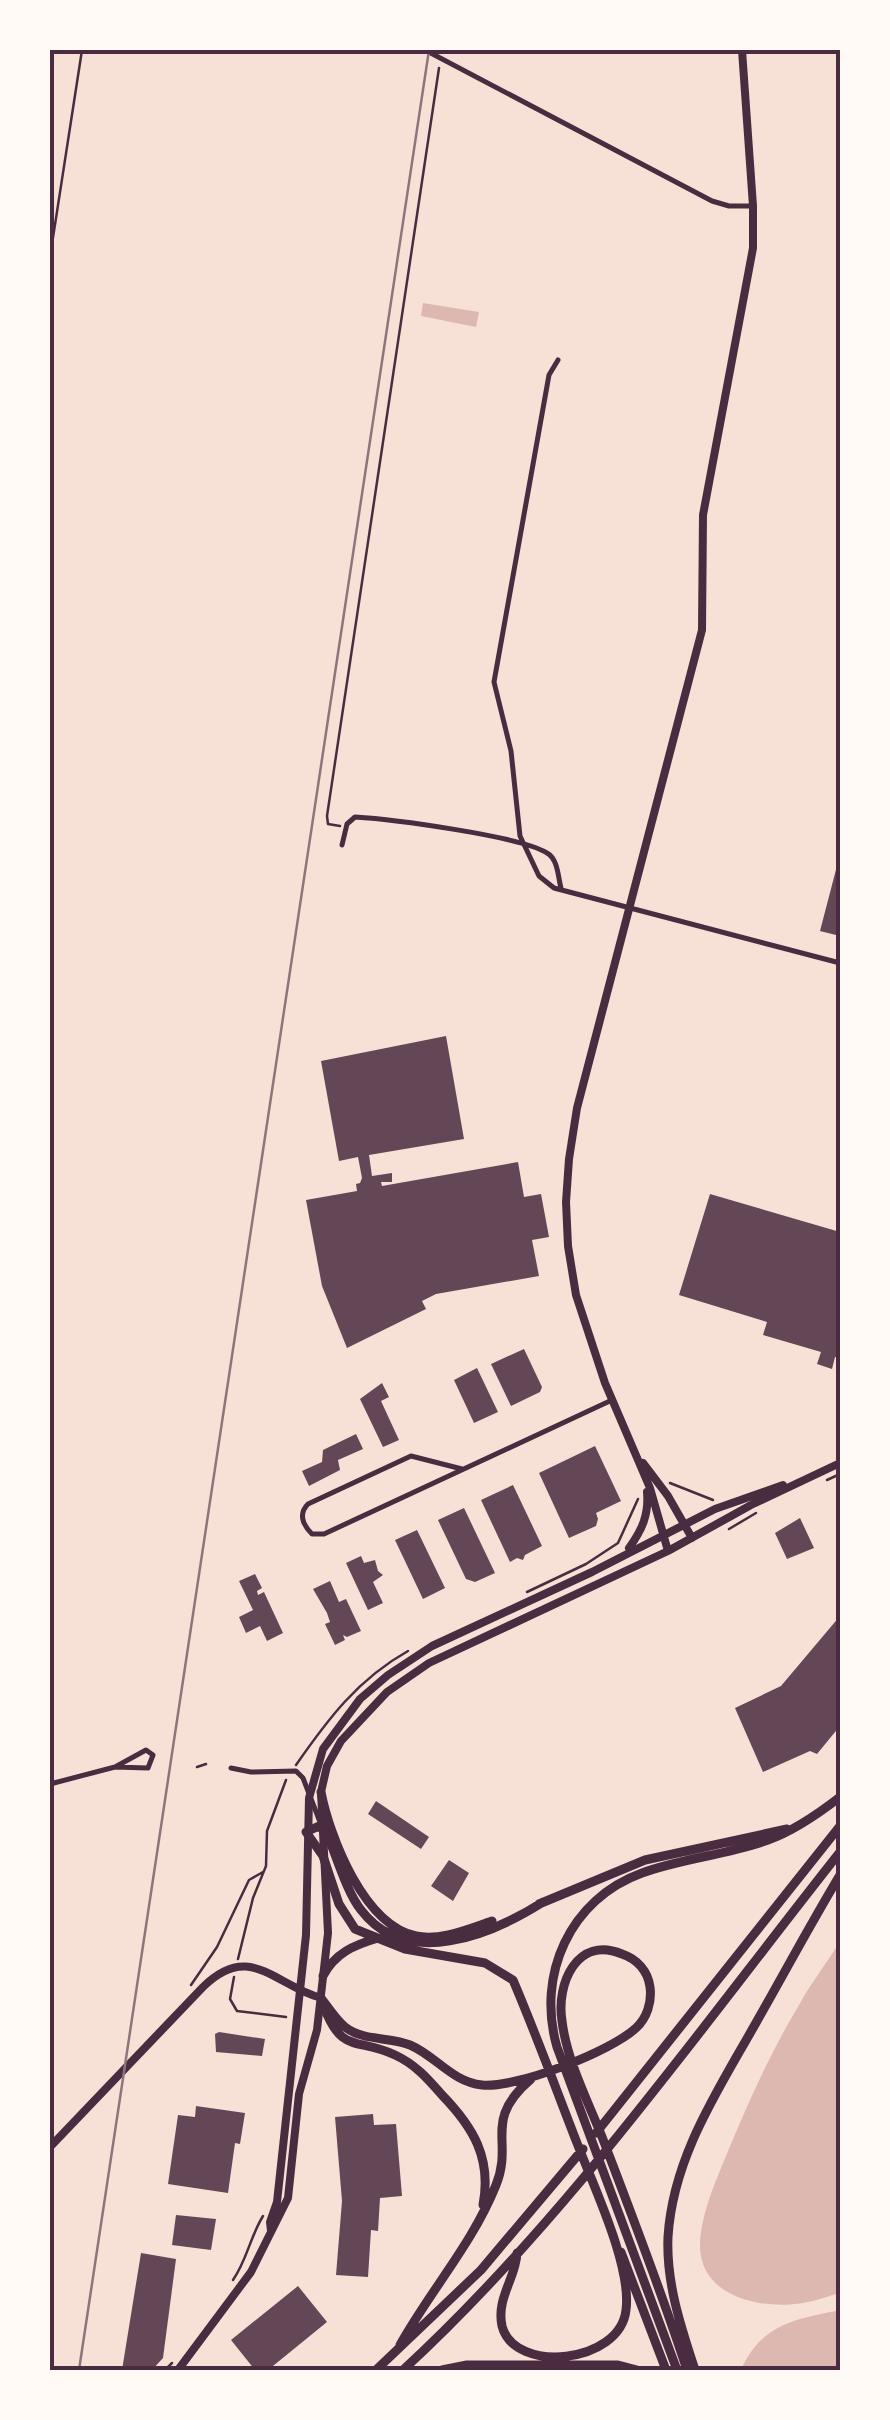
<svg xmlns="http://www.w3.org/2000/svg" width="890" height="2420" font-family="Roboto,sans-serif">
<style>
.water{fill:#dcb8b0}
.building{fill:#644757}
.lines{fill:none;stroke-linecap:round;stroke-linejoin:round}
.path{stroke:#4a2c40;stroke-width:2.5}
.service{stroke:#4a2c40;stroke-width:2.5}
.minor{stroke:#4a2c40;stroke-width:5}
.secondary{stroke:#4a2c40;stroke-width:8}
.trunk{stroke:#4a2c40;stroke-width:9}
.rail{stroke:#8f747c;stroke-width:2.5}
.neatline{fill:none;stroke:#4a2c40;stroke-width:4}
</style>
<rect width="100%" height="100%" fill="#f7e1d7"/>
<path class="water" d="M423 303 479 312 476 327 421 316Z
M840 1941V2293C828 2296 816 2301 803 2303 761 2310 699 2297 700 2244 701 2214 715 2183 726 2156 747 2105 770 2053 799 2005 811 1983 827 1963 840 1941Z
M840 2310V2370H741C761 2324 796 2319 840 2310Z"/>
<path class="building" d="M839 858H840V936L820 931Z
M446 1036 464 1139 369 1155 372 1176 392 1173V1182H381L382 1186 518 1162 524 1197 541 1194 549 1237 532 1240 539 1276 436 1294 422 1301 426 1309 347 1348 322 1286 306 1200 357 1191 356 1184 360 1183 362 1178 358 1157 339 1161 321 1061Z
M710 1194 840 1232V1358L835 1357 832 1369 817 1364 821 1352 763 1335 767 1322 679 1295Z
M524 1349 542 1387 540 1392 511 1406 491 1364Z
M477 1368 498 1412 474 1423 454 1380Z
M382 1383 389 1397 381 1401 399 1440 383 1447 360 1399Z
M356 1434 363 1449 338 1460 340 1470 309 1486 302 1471 322 1462 323 1450Z
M595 1446 621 1501 596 1513 598 1519 596 1526 569 1538 539 1473Z
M513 1485 542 1546 525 1555 523 1560 517 1558 510 1562 481 1500Z
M464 1508 495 1573 475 1582 466 1579 438 1520Z
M800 1518 814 1548 787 1559 775 1533Z
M417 1530 445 1588 423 1599 395 1540Z
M361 1556 364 1563 375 1560 378 1571 383 1575 373 1582 383 1603 368 1610 346 1563Z
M255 1574 262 1588 257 1591 258 1595 264 1592 283 1633 267 1641 260 1626 246 1633 239 1617 253 1610 239 1581Z
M330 1581 339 1602 346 1599 361 1631 347 1637 343 1635 345 1640 335 1645 325 1624 330 1622 327 1613 313 1589Z
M840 1616V1726L817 1754 810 1751 763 1772 735 1708 781 1686Z
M376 1801 429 1837 421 1849 368 1814Z
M449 1860 469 1873 453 1901 431 1886Z
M219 2032 265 2039 262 2056 216 2052 215 2034Z
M196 2106 245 2113 240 2144 235 2143 228 2193 168 2184 178 2115 195 2117Z
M373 2114 374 2125 396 2124 402 2196 380 2198 378 2231 371 2230 368 2277 336 2275 342 2201 335 2117Z
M176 2215 216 2219 211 2250 172 2245Z
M141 2253 176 2259 163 2358 152 2370H122Z
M298 2286 327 2322 268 2370H255L231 2340Z"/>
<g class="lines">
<path class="path" d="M340 826 328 824 327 816 439 68
M827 1480 840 1474
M670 1483 713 1500
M729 1529 756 1513
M527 1592 586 1564 618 1543 638 1499
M296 1765C328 1719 358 1679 408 1651
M197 1767 206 1764
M238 1959 253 1898 266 1866 267 1831 286 1780
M234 1977 230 1999 237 2011 286 2017
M191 1985 217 1947 249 1880 263 1872
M233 2280C247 2260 250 2237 263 2216
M165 2370 172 2363"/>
<path class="service" d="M50 257 82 50"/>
<path class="minor" d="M425 50 712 201 729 206H753
M558 360 549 375 494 682 511 751 520 836 539 876 554 888 840 963
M342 845 347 824 355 817C390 819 521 836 547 853 558 859 558 877 561 888
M462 1469 411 1456 308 1504C298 1514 303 1525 312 1534H324L612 1400
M231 1768 251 1772 296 1771 303 1778 320 1822
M50 1784 115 1767 146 1750 153 1755 148 1768 115 1767"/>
<path class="secondary" d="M643 1463 668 1496 692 1538
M629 1548C642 1530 649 1515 647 1492
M668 1551 650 1488 605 1383 576 1295 568 1246 566 1202 569 1159 577 1108 702 630 703 515 753 248V206L742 50
M50 2147 203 1987C250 1941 274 1985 321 1998
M271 2231 270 2222 277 2202 306 1935 309 1798 323 1749 360 1699 388 1675 432 1646 592 1572 715 1509 783 1485
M178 2370 251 2272 288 2198 299 2094 317 2030 328 1933 321 1792 327 1766 341 1741 387 1692 429 1663 668 1551 751 1505 840 1463"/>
<path class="trunk" d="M321 1792C330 1838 364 1925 416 1936 441 1941 468 1929 492 1921
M539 1904 645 1860 787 1829
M323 1976C335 1953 354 1945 378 1938
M321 1998C328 2007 336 2020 345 2027 363 2041 390 2037 410 2045 436 2056 452 2082 482 2085 517 2088 610 2052 636 2028 647 2018 652 2002 650 1987 648 1971 637 1959 622 1954 577 1935 556 1984 562 2021 567 2062 589 2103 604 2142 633 2218 662 2293 687 2370
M324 2007C342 2055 358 2037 395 2055 415 2064 428 2079 442 2095 473 2127 492 2158 483 2205
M596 2133 840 1826
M621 2252 666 2370
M517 2253C516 2278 496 2298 502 2326 514 2374 620 2364 626 2310 632 2266 593 2185 577 2143 556 2089 536 2034 513 1980L485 1963 405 1949 355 1929 339 1904 323 1856 306 1832 319 1826 326 1832C336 1854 346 1891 361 1910 407 1970 491 1935 543 1902
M400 2345C430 2291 473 2243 496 2185 514 2141 482 2121 531 2079
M376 2370 481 2270 583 2149
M403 2370C566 2220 702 2026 840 1852
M442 2370 467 2365H618L637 2370
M677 2370 557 2047C536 1975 570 1899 642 1873 683 1858 727 1855 768 1840 794 1831 818 1814 840 1797
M695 2370C681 2327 666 2283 668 2237 673 2156 719 2089 757 2021 785 1972 811 1923 840 1875"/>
<path class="rail" d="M79 2370 429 50"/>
</g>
<rect width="890" height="2420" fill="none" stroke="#fffaf5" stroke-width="105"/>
<rect x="52" y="52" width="786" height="2316" class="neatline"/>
</svg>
